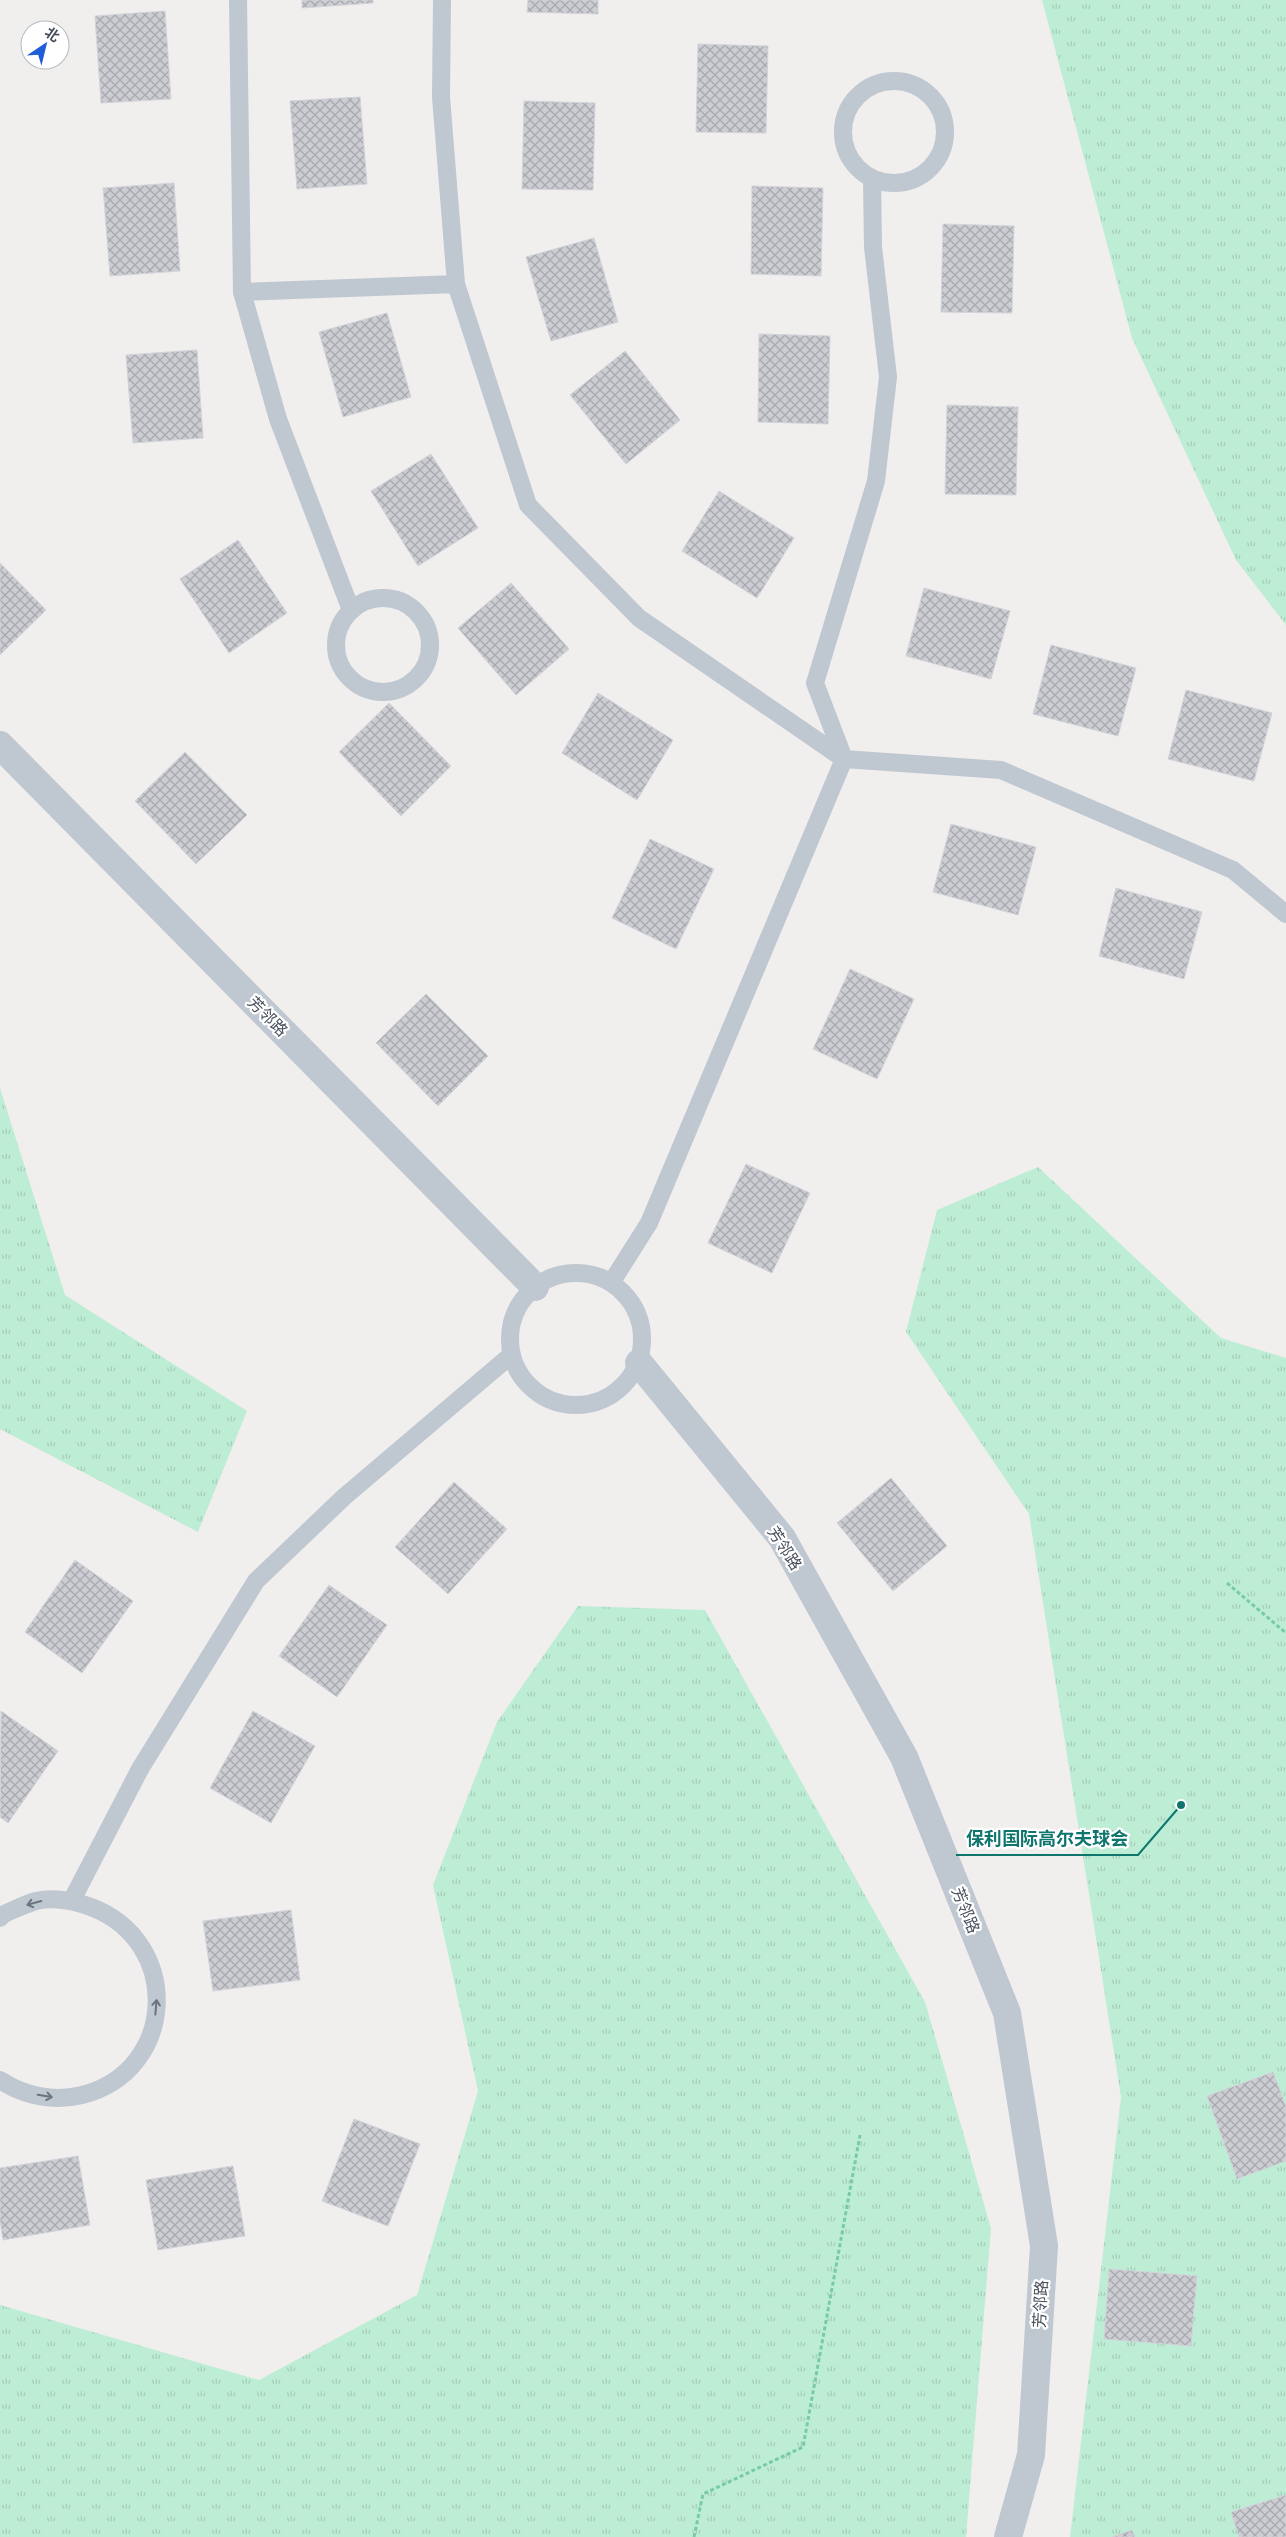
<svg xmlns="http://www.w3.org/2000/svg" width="1286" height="2537" font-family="'PT Sans','Noto Sans SC',sans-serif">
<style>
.grass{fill:url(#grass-tufts)}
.building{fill:url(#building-cross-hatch);stroke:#d2d4da}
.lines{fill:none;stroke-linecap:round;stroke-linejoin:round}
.path{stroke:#77caaa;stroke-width:3;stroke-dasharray:4 2.5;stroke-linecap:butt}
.lane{stroke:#bfc7d0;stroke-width:18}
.street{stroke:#bfc7d0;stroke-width:28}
.oneway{stroke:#6b737e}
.labels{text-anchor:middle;stroke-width:4.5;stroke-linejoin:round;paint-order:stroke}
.street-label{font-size:16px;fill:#474f5b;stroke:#fff}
.leader{fill:none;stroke:#0f766e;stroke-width:2}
.callout-dot{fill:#0f766e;stroke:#fff;stroke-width:2}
.callout-label{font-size:18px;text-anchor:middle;font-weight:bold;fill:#0f766e;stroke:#fff;stroke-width:4.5;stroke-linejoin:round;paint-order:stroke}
</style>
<defs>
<pattern id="grass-tufts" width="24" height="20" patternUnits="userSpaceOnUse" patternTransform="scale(1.25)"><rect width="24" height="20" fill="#beedd5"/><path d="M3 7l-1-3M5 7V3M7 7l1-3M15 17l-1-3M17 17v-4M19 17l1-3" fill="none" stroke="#a5cdb9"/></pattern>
<pattern id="building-cross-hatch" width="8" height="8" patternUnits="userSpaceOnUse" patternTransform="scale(1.25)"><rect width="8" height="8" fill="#cbcdd3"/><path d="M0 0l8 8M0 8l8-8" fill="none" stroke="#a7a9ae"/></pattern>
</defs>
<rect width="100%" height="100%" fill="#f1eeee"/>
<path class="grass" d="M1042 0H1286V625L1236 560 1132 338Z
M0 1088 65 1295 247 1411 198 1532 0 1429Z
M1038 1167 1221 1338 1286 1358V2537H1070L1121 2097 1029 1514 906 1332 937 1210Z
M578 1606 705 1610 925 2002 991 2228 966 2537H0V2305L259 2380 417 2295 478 2091 433 1885 497 1722Z"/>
<path class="building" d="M302 0H373V3L302 8Z
M528 0H598V14L527 12Z
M165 11 171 99 101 103 95 16Z
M698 44 768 46 766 133 696 132Z
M360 97 367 184 297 189 290 101Z
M524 101 595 103 593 190 522 189Z
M174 183 180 271 110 276 103 188Z
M752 186 823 188 821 276 751 274Z
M943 224 1014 226 1012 313 941 312Z
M594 238 618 322 551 341 526 257Z
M387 313 411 397 343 417 319 332Z
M759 334 830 336 828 424 758 422Z
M197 350 203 438 133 443 126 355Z
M625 351 680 420 626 464 570 395Z
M947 405 1018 407 1016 495 945 494Z
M431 454 478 528 418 566 371 491Z
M719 491 794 538 757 598 682 551Z
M238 540 287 613 229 653 180 579Z
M0 563 46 610 0 655Z
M511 583 569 649 516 695 458 628Z
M924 588 1010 611 991 679 906 656Z
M1051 645 1136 668 1118 736 1033 714Z
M1186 690 1272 713 1254 781 1168 759Z
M598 693 673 740 637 800 562 753Z
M389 703 451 766 401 816 339 752Z
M185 752 247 815 196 864 135 801Z
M951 824 1036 847 1018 915 933 892Z
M650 839 714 869 676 949 612 918Z
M1116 888 1202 912 1184 979 1099 956Z
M850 969 914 999 877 1079 813 1049Z
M426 994 488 1056 438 1106 376 1043Z
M746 1164 810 1193 772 1273 708 1243Z
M891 1478 947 1546 893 1591 837 1523Z
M454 1482 507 1529 448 1594 395 1547Z
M75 1560 133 1601 82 1673 25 1632Z
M329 1585 387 1625 337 1697 279 1656Z
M1 1711 58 1751 8 1823 0 1817Z
M253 1711 315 1746 271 1823 210 1788Z
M291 1910 300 1980 213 1991 203 1921Z
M1273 2072 1286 2106V2161L1237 2179 1207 2096Z
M354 2119 420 2144 388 2226 322 2201Z
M78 2156 90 2225 3 2240 0 2221V2168Z
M233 2166 245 2236 158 2250 146 2180Z
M1109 2269 1197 2276 1191 2346 1104 2339Z
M1286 2495V2537H1239L1231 2512Z
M1132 2530 1135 2537H1112Z"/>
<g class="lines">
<path class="path" d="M1227 1583 1286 1633
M694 2537 703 2494 803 2447 860 2135"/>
<path class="lane" d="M238 0 242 292 278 419 351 610
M442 0 441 97 456 284 528 505 639 618 844 759 649 1223 611 1283
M843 132a51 51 0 1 1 102 0a51 51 0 1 1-102 0Z
M872 179 873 247 888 377 876 481 815 683 844 759 1001 770 1233 870 1286 914
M242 292 456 284
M336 645a47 47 0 1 1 94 0a47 47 0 1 1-94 0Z
M510 1339a66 66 0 1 1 132 0a66 66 0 1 1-132 0Z
M72 1900 140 1769 256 1581 344 1497 511 1355
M0 1918 4 1914C14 1910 25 1904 36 1901 54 1897 74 1901 91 1907 183 1942 177 2071 82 2095 54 2102 24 2096 0 2080"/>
<path class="street" d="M0 745 535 1287
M639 1363 782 1538 904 1757 1007 2013 1044 2246 1031 2455 1008 2537"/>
</g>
<defs><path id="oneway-shaft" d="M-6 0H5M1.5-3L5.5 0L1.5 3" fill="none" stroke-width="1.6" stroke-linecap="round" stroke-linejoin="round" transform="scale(1.25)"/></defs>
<g class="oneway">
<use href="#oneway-shaft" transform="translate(34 1903) rotate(165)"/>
<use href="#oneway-shaft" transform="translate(156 2007) rotate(-85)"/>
<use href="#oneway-shaft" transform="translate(45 2096) rotate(10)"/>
</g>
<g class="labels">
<g class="street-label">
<text transform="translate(268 1016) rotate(45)" y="6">芳邻路</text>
<text transform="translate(785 1548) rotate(57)" y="6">芳邻路</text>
<text transform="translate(966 1910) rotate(68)" y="6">芳邻路</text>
<text transform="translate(1040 2304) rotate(-87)" y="6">芳邻路</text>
</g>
</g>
<path class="leader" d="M1181 1805L1138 1855H956"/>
<circle class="callout-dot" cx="1181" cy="1805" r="5"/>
<g class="callout-label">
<text x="1047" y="1845">保利国际高尔夫球会</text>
</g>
<g transform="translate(45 45) rotate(35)"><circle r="24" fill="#ffffff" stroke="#b5b9bd"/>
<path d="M0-4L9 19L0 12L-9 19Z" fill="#1f5cd9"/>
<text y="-8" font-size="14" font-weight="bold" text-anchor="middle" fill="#474f5b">北</text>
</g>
</svg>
